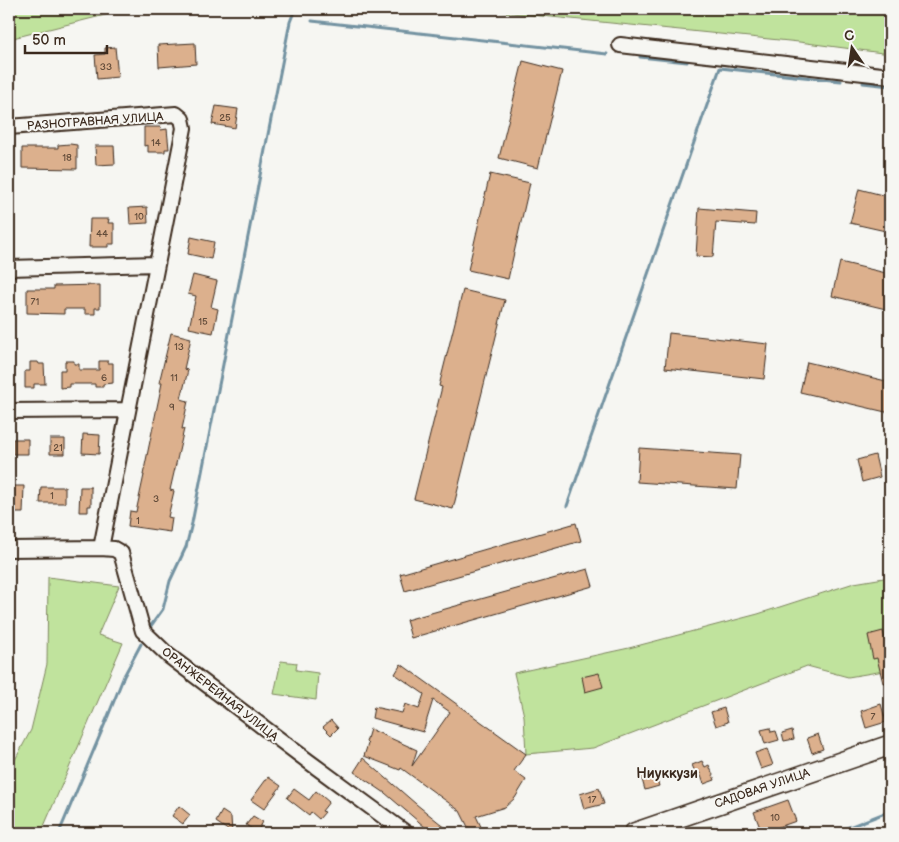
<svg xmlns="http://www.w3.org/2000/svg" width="899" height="842" font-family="'Balsamiq Sans',sans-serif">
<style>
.green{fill:#c0e39d;stroke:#7e865e}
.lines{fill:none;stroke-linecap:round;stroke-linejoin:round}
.stream{stroke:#7392a1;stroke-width:3}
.building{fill:#dcb08d;stroke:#3b2a1e}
.street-casing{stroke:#3b2a1e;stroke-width:18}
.secondary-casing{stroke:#3b2a1e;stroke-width:22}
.street{stroke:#f6f6f2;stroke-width:14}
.secondary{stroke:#f6f6f2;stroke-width:19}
.labels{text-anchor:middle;stroke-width:4;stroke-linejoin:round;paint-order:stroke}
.number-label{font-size:10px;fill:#634c3a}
.street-label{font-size:12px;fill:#3b2a1e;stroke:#f6f6f2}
.neighbourhood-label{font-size:14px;font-weight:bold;fill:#3b2a1e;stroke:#f6f6f2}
</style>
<rect width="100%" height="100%" fill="#f6f6f2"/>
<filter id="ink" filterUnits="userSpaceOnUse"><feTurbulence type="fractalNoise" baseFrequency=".02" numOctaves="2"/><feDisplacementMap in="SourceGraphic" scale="10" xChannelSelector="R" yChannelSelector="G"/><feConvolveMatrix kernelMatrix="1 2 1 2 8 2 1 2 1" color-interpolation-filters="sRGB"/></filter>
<g filter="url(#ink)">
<path class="green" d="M9 9H113V13L9 39Z
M472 9H890V54L799 42Z
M48 577 119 586 98 635 123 643 41 833H9V771L31 730 47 664Z
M890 577V670L848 677 807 666 593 748 526 754 524 716 514 673 629 648 758 614 854 583Z
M281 661 297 663 296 670 318 673 316 700 274 694Z
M719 826 727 833H683L682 831 689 827Z"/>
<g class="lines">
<path class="stream" d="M312 21 607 54
M640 57 687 62
M863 83 890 86
M567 506 720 68 841 81
M150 627 163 609 170 581 186 547 192 523 290 22 295 9
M59 833 108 716 124 676 141 644
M834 833 890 811"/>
</g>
<path class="building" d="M195 43 196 64 159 67 158 45Z
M115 47 118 77 97 79 95 55 105 54V48Z
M523 61 562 71 538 168 499 158Z
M216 106 238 109 235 128 212 124Z
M144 127H160L161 130 167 129 169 149H165V152H148V145L144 146Z
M70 144 77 145V169L22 168V148H58V145Z
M95 146H114L115 164 96 165Z
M490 174 530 183 508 279 468 270Z
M859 189 890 197V232L850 223Z
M147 207 148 223 130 224 129 208Z
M699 208 756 213 755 225 716 222 713 257 696 256Z
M90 219H109L108 223H114V244H108V247H89Z
M191 237 214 242 211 259 188 254Z
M840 262 890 274V310L832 296Z
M193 275 217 281 211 307 218 309 213 333 189 328 196 296 188 294Z
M100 285V308H95V314H85V309H64V314L27 313V289H54V286Z
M463 290 505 300 453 509 414 499 442 387 439 386Z
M171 333 191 338 184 369 188 370 181 399 188 401 182 429H184L170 490 174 491 168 517 172 518 170 532 128 526 130 511 136 512 144 475H143L162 383H159Z
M669 333 768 344 764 379 665 368Z
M65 361H74V364H79V370H99V361H108V363H113V383L103 384V387H95V384H69V387L60 388V370H65Z
M30 362H38L39 364H44L45 384H34V388H25V371H30Z
M807 362 890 382V413L800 392Z
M83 434 100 435 99 454 82 453Z
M13 439H28V454H13Z
M50 439H65V454H50Z
M639 448 740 455 737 489 637 482Z
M875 455 880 477 862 482 857 460Z
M9 486H24L23 513H9Z
M41 487H65V503H40Z
M80 487H91V506H88V512H79Z
M576 523 581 541 405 591 400 574Z
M588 569 593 586 411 638 406 620Z
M883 631 890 657V682L883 683 877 658 873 659 868 635Z
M401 664 526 754 514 771 526 780 515 798 505 807 476 816 484 833H471L460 811 401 768 400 770 364 756 368 744 366 742 370 729 417 750 412 766 450 712 433 700 423 732 372 718 374 707 402 713 405 704 419 709 424 694 395 674Z
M599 673 603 687 585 692 582 677Z
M881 704 886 722 866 728 861 711Z
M724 708 728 722 716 726 711 712Z
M331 720 338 728 331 735 323 727Z
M770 728 771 732 776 731 779 740 765 744 761 730Z
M792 730 794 739 784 741 782 733Z
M818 734 823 749 812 753 807 738Z
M767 749 773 765 761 769 755 753Z
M363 758 416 804 452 833H432L385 793 354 772Z
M702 761 705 767 709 765 715 780 704 784 700 773 696 774 692 765Z
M655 772 659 786 645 790 641 776Z
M268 777 281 786 264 809 251 800Z
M599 788 604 804 584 809 580 794Z
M294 789 309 800 316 791 329 802 322 811 325 812 319 819 311 812 309 815 287 798Z
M788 800 796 821 762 833 754 812Z
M179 806 190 815 183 824 172 816Z
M222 811 231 817 232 833 216 822Z
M253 816 263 822 257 832 246 825Z"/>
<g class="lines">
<defs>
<path id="street" d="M620 45 890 76
M9 127 176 114 182 119 184 128 101 548
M9 268 157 264
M9 411 128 410
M9 549 101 548 114 549 121 553 143 631 169 656 308 761 406 833"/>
<path id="secondary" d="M634 833 890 745"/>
</defs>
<use href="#street" class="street-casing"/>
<use href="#secondary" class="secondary-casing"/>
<use href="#street" class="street"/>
<use href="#secondary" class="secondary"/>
</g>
</g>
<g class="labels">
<g class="number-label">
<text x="106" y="70">33</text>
<text x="225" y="121">25</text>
<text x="156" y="146">14</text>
<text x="67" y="161">18</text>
<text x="139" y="220">10</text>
<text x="102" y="237">44</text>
<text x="35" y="305">71</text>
<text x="203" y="325">15</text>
<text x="179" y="350">13</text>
<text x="104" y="381">6</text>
<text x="174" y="381">11</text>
<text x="172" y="410">9</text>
<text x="58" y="451">21</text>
<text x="52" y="499">1</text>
<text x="156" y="502">3</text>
<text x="138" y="524">1</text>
<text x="873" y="720">7</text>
<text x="592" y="803">17</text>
<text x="775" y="821">10</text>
</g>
<g class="street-label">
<text transform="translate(95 121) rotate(-4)" y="4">РАЗНОТРАВНАЯ УЛИЦА</text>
<text transform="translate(220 694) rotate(38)" y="4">ОРАНЖЕРЕЙНАЯ УЛИЦА</text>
<text transform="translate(762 788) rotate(-19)" y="4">САДОВАЯ УЛИЦА</text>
</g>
<g class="neighbourhood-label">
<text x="667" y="778">Ниуккузи</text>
</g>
</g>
<rect width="899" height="842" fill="none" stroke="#f6f6f2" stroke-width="30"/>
<rect x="15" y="15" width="869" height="812" fill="none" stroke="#3b2a1e" stroke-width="2" filter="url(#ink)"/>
<g transform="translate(852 48) rotate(347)" stroke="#f6f6f2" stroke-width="4" paint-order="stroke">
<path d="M0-4L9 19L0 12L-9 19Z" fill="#3b2a1e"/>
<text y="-8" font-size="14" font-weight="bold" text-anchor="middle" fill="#3b2a1e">С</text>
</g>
<path d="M25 45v8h82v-8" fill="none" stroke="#3b2a1e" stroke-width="2.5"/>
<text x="32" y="45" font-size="15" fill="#3b2a1e" stroke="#f6f6f2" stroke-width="4" paint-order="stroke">50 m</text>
</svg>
